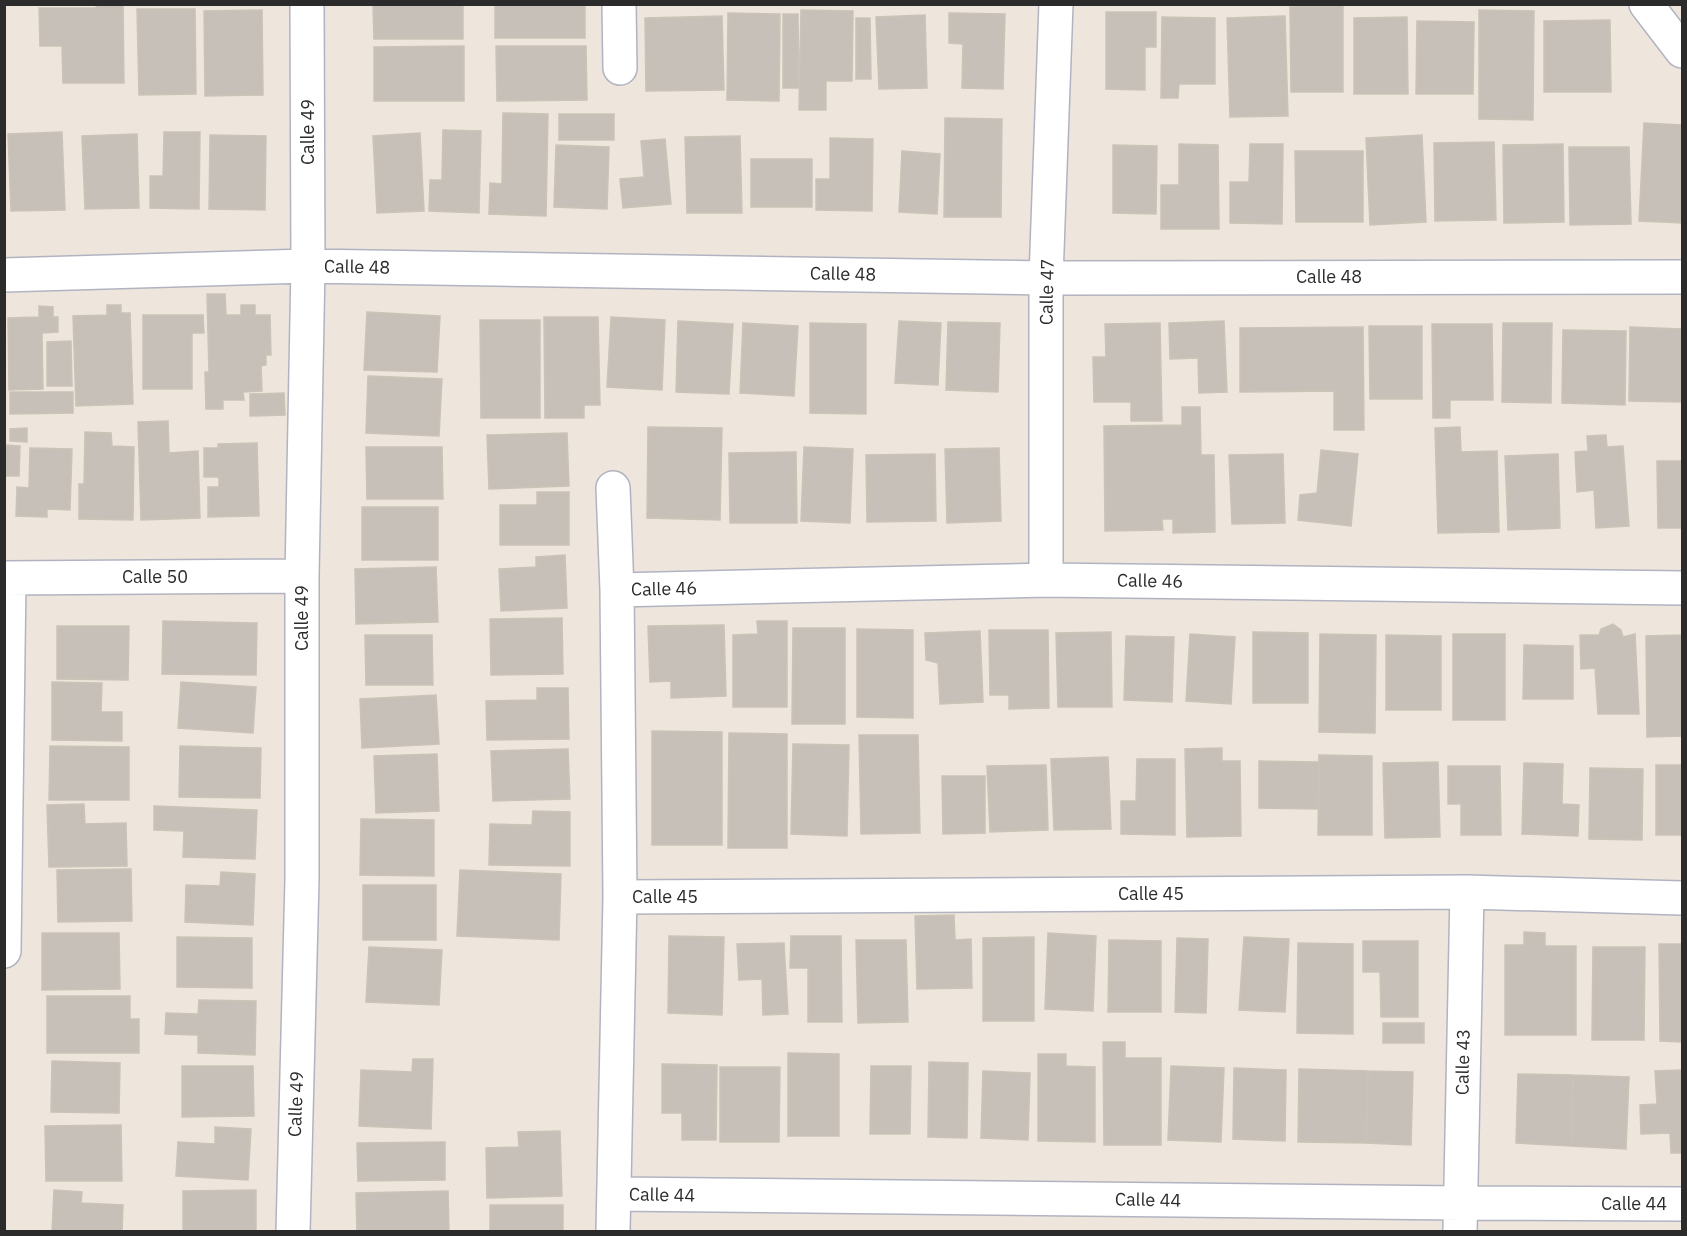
<svg xmlns="http://www.w3.org/2000/svg" width="1687" height="1236" font-family="'IBM Plex Sans',sans-serif">
<style>
.building{fill:#c6c0b9;stroke:#cac3b6;stroke-width:1.5}
.lines{fill:none;stroke-linecap:round;stroke-linejoin:round}
.street-casing{stroke:#b1b4c0;stroke-width:36}
.street{stroke:#fff;stroke-width:33}
.labels{text-anchor:middle;stroke-width:4.5;stroke-linejoin:round;paint-order:stroke}
.street-label{font-size:18px;fill:#2b2b2b;stroke:#fff}
</style>
<rect width="100%" height="100%" fill="#eee6dd"/>
<path class="building" d="M97 4H123L124 83H63L62 46H40L39 8H96Z
M373 4H463V39H374Z
M495 4H585V38H495Z
M1343 6V92H1291L1290 7Z
M137 9H195L196 94 139 95Z
M262 10 263 95 205 96 204 11Z
M801 10 853 11 852 81H826V110H799Z
M1479 10 1534 11 1533 120 1479 119Z
M1106 12H1156V47H1145V90L1106 89Z
M728 13 780 14 779 101 727 100Z
M949 13 1005 14 1003 89 962 88 963 44 949 43Z
M783 14H798L799 88H783Z
M925 15 927 88 879 89 876 17Z
M722 16 724 90 646 91 645 18Z
M1285 16 1288 116 1230 117 1227 18Z
M1162 17 1215 18V84H1179L1178 98H1161Z
M1407 17 1408 94H1354V18Z
M856 18H870L871 79H856Z
M1610 20 1611 92H1544V21Z
M1417 21 1474 22 1473 94H1416Z
M464 46V101H374V47Z
M496 46H586L587 100 497 101Z
M503 113 548 114 546 216 489 214 490 183 502 184Z
M559 114H614V140H559Z
M945 118 1002 119 1001 217H944Z
M1644 123 1682 125V223L1639 221Z
M443 130 481 131 479 213 429 211 430 180H442Z
M62 132 65 210 11 211 8 134Z
M164 132H200L199 209 150 208V176H163Z
M420 133 424 211 377 213 373 136Z
M137 134 139 208 85 209 82 136Z
M210 135 266 136 265 210 209 209Z
M1422 135 1426 222 1370 225 1366 138Z
M740 136 742 213H687L685 137Z
M830 138 873 139 872 211 816 210V179H830Z
M665 139 671 204 623 208 620 179 644 177 641 141Z
M1494 142 1496 220 1435 221 1434 143Z
M1179 144 1218 145 1219 229H1161V185H1179Z
M1250 144H1283L1282 224 1230 223V182H1249Z
M1563 144 1564 222 1504 223 1503 145Z
M556 145 609 147 607 209 554 207Z
M1113 145 1157 146 1156 214 1113 213Z
M1569 147H1629L1631 224 1570 225Z
M902 151 940 154 937 214 899 212Z
M1295 151H1363V222H1296Z
M751 159H812V207H751Z
M207 294H225L226 315H241V305H255V315H270L271 355H266V365L261 366 262 391 243 392 244 400H223V409H206L205 372H209Z
M107 305H121V313H130L133 404 76 406 73 316 107 315Z
M39 306 53 307V317H58V332L42 333 43 389 9 390 8 318 39 317Z
M367 312 440 316 437 372 364 370Z
M143 315H203L204 333H192V389H143Z
M544 317H598L600 405H584V418H545Z
M611 317 665 320 662 390 607 387Z
M480 320H540V418H481Z
M678 321 733 324 729 394 676 392Z
M899 321 941 323 938 385 895 383Z
M1224 321 1227 392 1199 393 1198 358 1170 359 1169 323Z
M948 322 1000 323 998 392 946 390Z
M743 323 798 326 794 396 740 393Z
M810 323 866 324V414L810 413Z
M1160 323 1162 421H1131V402H1094L1093 357H1106L1105 324Z
M1503 323H1552L1551 403 1502 402Z
M1432 324H1492L1493 400H1450V418H1433Z
M1369 326H1422V399H1370Z
M1363 327 1364 430H1334V391L1240 392V328Z
M1630 327 1682 329V402L1629 401Z
M1563 330 1626 331 1625 405 1562 403Z
M71 341 72 386H47V342Z
M368 376 442 379 439 436 366 433Z
M10 392H73V413L10 414Z
M284 393 285 415 250 416V394Z
M1182 407H1200L1201 455H1214L1215 532 1173 533V519H1162L1163 530 1105 531 1104 426 1182 425Z
M168 421 169 453 198 451 200 518 141 520 138 422Z
M648 427 722 428 720 520 647 518Z
M1460 427 1461 452 1497 451 1499 532 1438 533 1435 428Z
M27 428V442L10 441V429Z
M85 432 111 433 112 446 134 447 133 520 79 519V484H84Z
M567 433 569 486 489 489 487 435Z
M1606 435 1607 447 1623 446 1629 526 1596 528 1594 490 1577 492 1575 452 1588 451 1587 436Z
M257 443 259 516 208 517V487H219V477H204V448H218V444Z
M4 445 20 446 19 476H4Z
M366 447H442L443 499H367Z
M804 447 853 449 850 523 801 521Z
M30 448 72 449 70 510 47 509V517L16 516 17 487 29 488Z
M999 448 1001 521 947 523 945 449Z
M1321 450 1358 454 1351 526 1298 520 1300 495 1317 493Z
M796 452 797 523H730L729 453Z
M935 454 936 521 867 522 866 455Z
M1283 454 1285 523 1232 524 1229 455Z
M1558 454 1560 528 1508 530 1505 456Z
M1657 461H1682V528H1658Z
M537 492H569V545H500V505H537Z
M362 507H438V560H362Z
M565 555 567 608 501 611 499 569 536 567V557Z
M436 567 438 622 356 624 355 569Z
M562 618 563 674 491 675 490 619Z
M163 621 257 623 256 675 162 674Z
M757 621H787V707H733V635L758 634Z
M1613 624 1621 630 1623 637 1635 634 1639 714H1598L1595 668 1581 669 1580 635H1599L1601 629Z
M724 625 726 696 671 698V681L650 682 648 626Z
M57 626H129L128 680 57 679Z
M793 628H845V724H792Z
M857 629 913 630V718L857 717Z
M989 630H1048L1049 708 1009 709V695H990Z
M980 631 983 702 940 704 938 663 926 660 925 633Z
M1111 632 1112 707H1058L1056 633Z
M1253 632 1308 633V703H1253Z
M1190 634 1235 637 1231 704 1186 701Z
M1320 634 1376 635 1375 733 1319 732Z
M1453 634H1505V720H1453Z
M365 635H432L433 685H366Z
M1386 635 1441 636V710H1386Z
M1682 635V736L1647 737 1646 636Z
M1126 636 1174 637 1172 702 1124 700Z
M1524 645 1573 646V699H1523Z
M52 682 102 683 101 712H122V741L52 740Z
M181 682 256 687 253 733 178 728Z
M537 688H568L569 739 487 740 486 701 537 700Z
M436 695 439 744 362 748 360 699Z
M652 731 722 732V845H652Z
M729 733 787 734V848H728Z
M859 735H918L920 833 861 834Z
M793 744 849 745 847 836 791 834Z
M50 746 129 747V800H49Z
M180 746 261 748 260 798 179 797Z
M1222 748V761H1240L1241 836 1187 837 1185 749Z
M568 749 570 799 493 801 491 751Z
M437 754 439 811 376 813 374 756Z
M1319 755 1372 756V835H1318Z
M1108 757 1111 829 1054 830 1051 759Z
M1137 759H1175V835L1121 834V801H1136Z
M1259 761 1319 762 1318 809 1259 808Z
M1438 762 1440 837 1385 838 1383 763Z
M1524 763 1563 764 1562 804 1579 805 1578 836 1522 834Z
M1046 765 1048 830 990 832 987 766Z
M1656 765H1682V835H1656Z
M1448 766H1500L1501 835H1461V804H1448Z
M1590 768 1643 769 1642 840 1589 839Z
M942 776H985V833L943 834Z
M84 804 85 824 126 823 127 866 49 867 47 805Z
M154 806 257 810 255 859 183 857 184 831 154 830Z
M533 811 570 812V866L489 865 490 824 532 825Z
M361 819 434 820V876L360 875Z
M131 869 132 921 58 922 57 870Z
M460 870 561 874 559 940 457 936Z
M221 872 255 874 253 925 185 922 186 885 220 886Z
M363 885H436V940H363Z
M954 915 955 940 971 939 972 988 917 989 915 916Z
M1524 932 1545 933V946H1576V1035H1505V945H1524Z
M42 933H119L120 989 42 990Z
M1048 933 1096 936 1093 1011 1045 1009Z
M669 936 724 937 722 1015 668 1013Z
M791 936H841L842 1022H808V968H790Z
M177 937 252 938V988L177 987Z
M1034 937V1021H983V938Z
M1244 937 1289 939 1285 1012 1239 1010Z
M1177 938 1208 939 1206 1013 1175 1012Z
M856 940H906L908 1022 858 1023Z
M1109 940 1161 941V1012H1108Z
M1363 941H1418V1017H1381L1380 972H1363Z
M784 943 788 1014 763 1015 762 979 739 980 737 944Z
M1298 943 1353 944V1034L1297 1033Z
M1659 944H1682V1042L1660 1041Z
M369 947 442 950 439 1005 366 1002Z
M1593 947H1645L1644 1040H1592Z
M47 996H130V1019H139V1053H47Z
M199 1000 256 1001 255 1055 198 1053V1035L165 1034 166 1013 198 1014Z
M1383 1023H1424V1043H1383Z
M1103 1042H1125V1058H1161V1145H1104Z
M788 1053 839 1054V1136H788Z
M1038 1054H1066V1066L1095 1067V1142L1038 1141Z
M413 1059H433L431 1129 359 1126 361 1070 412 1072Z
M52 1061 120 1063 119 1113 51 1112Z
M929 1062 968 1063 967 1138 928 1137Z
M662 1064 717 1065 716 1140H682V1113H662Z
M182 1066H253L254 1116 182 1117Z
M871 1066H911L910 1134H870Z
M1171 1066 1224 1068 1221 1142 1168 1140Z
M720 1067H780L779 1142H720Z
M1234 1068 1286 1070 1285 1141 1233 1139Z
M1299 1069 1368 1071 1366 1143 1298 1142Z
M1682 1070V1153H1671L1670 1133 1641 1134 1640 1105 1657 1104 1655 1071Z
M983 1071 1030 1073 1028 1140 981 1138Z
M1368 1071 1413 1072 1411 1145 1366 1143Z
M1518 1074 1573 1075 1571 1146 1516 1143Z
M1573 1075 1629 1077 1626 1149 1571 1146Z
M121 1125 122 1181H46L45 1126Z
M215 1127 251 1129 248 1180 176 1176 178 1142 215 1144Z
M560 1131 562 1196 487 1198 486 1148 519 1147 518 1132Z
M445 1142V1180L358 1181 357 1143Z
M54 1190 82 1192 81 1203 123 1205 122 1232H52Z
M256 1190V1232H183V1191Z
M448 1191 449 1232H357L356 1193Z
M490 1205H563V1232H490Z"/>
<g class="lines">
<defs>
<path id="street" d="M619 4 620 68
M1646 4 1682 51
M4 275 308 266 1046 278 1682 277
M613 488 617 590 620 897 613 1232
M4 578 302 576
M1046 580V278L1056 4
M617 590 1046 580 1682 588
M620 897 1467 892 1682 898
M4 951 9 578
M614 1194 1460 1203 1682 1204
M293 1232 302 879V576L308 266 307 4
M1460 1232 1467 892"/>
</defs>
<use href="#street" class="street-casing"/>
<use href="#street" class="street"/>
</g>
<g class="labels">
<g class="street-label">
<text transform="translate(308 132) rotate(-90)" y="6">Calle 49</text>
<text transform="translate(357 267) rotate(1)" y="6">Calle 48</text>
<text transform="translate(843 274) rotate(1)" y="6">Calle 48</text>
<text x="1329" y="283">Calle 48</text>
<text transform="translate(1047 292) rotate(-89)" y="6">Calle 47</text>
<text x="155" y="583">Calle 50</text>
<text transform="translate(1150 581) rotate(1)" y="6">Calle 46</text>
<text transform="translate(664 589) rotate(-1)" y="6">Calle 46</text>
<text transform="translate(302 618) rotate(-90)" y="6">Calle 49</text>
<text x="1151" y="900">Calle 45</text>
<text x="665" y="903">Calle 45</text>
<text transform="translate(1463 1062) rotate(-89)" y="6">Calle 43</text>
<text transform="translate(296 1104) rotate(-88)" y="6">Calle 49</text>
<text transform="translate(662 1195) rotate(1)" y="6">Calle 44</text>
<text transform="translate(1148 1200) rotate(1)" y="6">Calle 44</text>
<text x="1634" y="1210">Calle 44</text>
</g>
</g>
<rect width="1687" height="1236" fill="none" stroke="#2b2b2b" stroke-width="12"/>
</svg>
